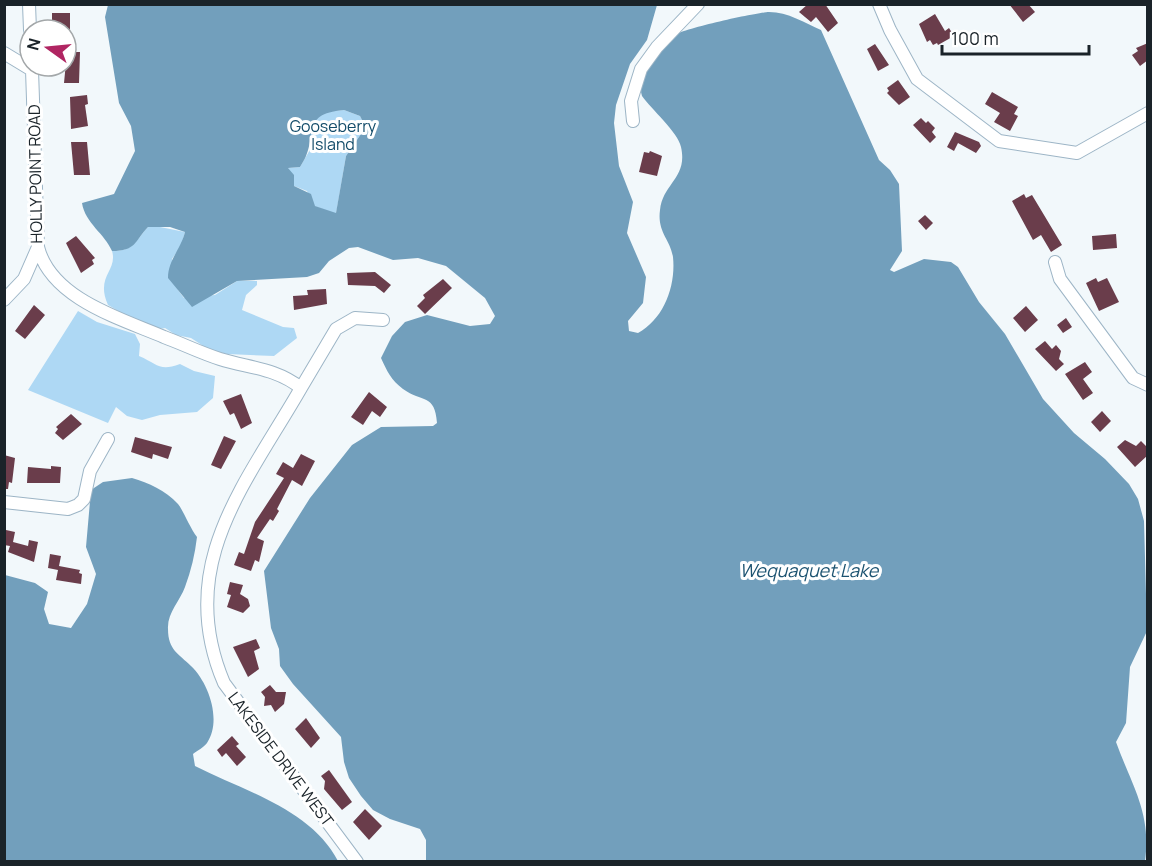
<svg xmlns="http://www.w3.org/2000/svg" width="1152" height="866" font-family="Manrope,sans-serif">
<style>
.green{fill:#aed8f4}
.water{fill:#729fbc;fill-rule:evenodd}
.building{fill:#6a3d4b}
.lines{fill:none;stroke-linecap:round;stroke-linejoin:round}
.minor-casing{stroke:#9db5c6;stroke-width:14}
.minor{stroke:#fff;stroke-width:12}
.labels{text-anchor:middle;stroke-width:6;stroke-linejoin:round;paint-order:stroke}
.park-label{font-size:16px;fill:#124b69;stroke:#fff}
.street-label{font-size:16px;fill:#1a2329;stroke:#fff}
.water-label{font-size:18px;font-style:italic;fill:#1c5371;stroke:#fff}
</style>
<rect width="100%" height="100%" fill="#f2f8fb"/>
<path class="green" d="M344 110 360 116 364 124 361 134 346 156 336 214 314 206 307 191 294 186 288 168 300 167 311 148V131L315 119 325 112Z
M155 226 185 232 181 246 172 259 178 290 184 298 215 295 237 281H257V285L246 295 242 310 283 327 294 328 297 338 274 356 227 354 208 349 191 338 176 335 165 328C151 332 120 312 108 305 95 276 118 271 112 251 134 251 135 241 148 227Z
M78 311 97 322 135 334 140 344 139 356C158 364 159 372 180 364L194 371 215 376 213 398 197 412 160 415 142 420 127 416 116 407 108 423 28 390Z"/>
<path class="water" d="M108 5H657L647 40 630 64 616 105 614 123 619 166 633 202 627 233 646 277 643 303 628 321 629 331 638 333C664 319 676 286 673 257 670 239 657 232 660 210 663 183 688 178 681 147 678 132 651 109 642 96 636 79 657 48 671 37 680 29 755 13 769 12 788 12 805 23 821 30L879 160 890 170 899 184 902 251 890 270 894 272 924 259 951 262 958 267 979 302 1005 334 1043 399 1074 433 1105 459 1129 484 1138 499 1144 521 1147 631 1130 667 1126 723 1116 742C1131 784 1152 813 1145 861H426V840L420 829 390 819 373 810 361 796 349 778 344 762 341 737 293 684 280 666 279 649 271 628 264 571 310 498 352 445 381 427 433 426 437 423C435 393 422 403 403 389 391 380 387 371 381 358L392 336 405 322 427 315 470 326 490 324 495 316 485 298 446 266 418 258 393 260 358 247 349 248 329 261 319 273 307 277 237 281 192 307 168 278C168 260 181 249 185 232L170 227H148C134 242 136 251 112 251 105 234 85 223 82 203L114 194 135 151 131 126 119 103 105 17ZM344 110 360 116 364 124 361 134 346 156 336 213 315 206 311 194 294 186V175L288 168 300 167C321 138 297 114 344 110Z
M132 478C149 483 165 490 178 504 183 510 190 528 197 537 195 554 191 571 185 587 180 601 167 613 168 629 168 650 179 654 191 666 209 683 222 721 207 743 204 747 197 751 193 754L195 766C244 791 311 809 338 861L5 862V575L35 583 48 592 44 609 49 624 71 628 87 604 96 574 86 547 91 490 103 482Z"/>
<path class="building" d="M808 4H825L838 23 828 32 816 17 811 22 799 12Z
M1009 4H1028L1035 12 1023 22Z
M52 13H70V30H56V25H52Z
M935 14 945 31 949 28 954 36 938 45 937 43 933 45 930 40 927 42 919 24Z
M1148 43V60L1140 66 1132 55 1138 51 1136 48Z
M875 44 889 65 878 71 867 49Z
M67 52H80L79 83H64Z
M898 80 910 97 899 105 887 93 889 91 887 88Z
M992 92 1018 107 1014 114 1018 116 1010 131 994 122 1000 113 985 104Z
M87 95 88 104 85 105 88 126 71 129 70 97Z
M921 118 926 123 928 121 935 128 932 132 936 137 930 143 913 125Z
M955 132 979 142 981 146 976 153 958 143 954 151 947 147Z
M71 142H87L90 175H74Z
M650 151 662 156 657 176 639 172 644 152 649 153Z
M1024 194 1026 198 1032 195 1062 245 1051 252 1041 235 1033 240 1012 201Z
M925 215 933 223 926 230 918 221Z
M1116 234 1117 248 1093 250 1092 236Z
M76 236 95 258 92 260 94 264 81 273 66 243Z
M375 272 391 285 384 293 375 286 348 285 347 273Z
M1096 278 1098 282 1107 278 1119 302 1099 311 1086 283Z
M443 279 452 288 425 314 417 306 425 298 423 295Z
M326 289 327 304 294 310 293 296 308 295 307 290Z
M34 305 45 315 25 339 15 331Z
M1026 306 1038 320 1025 332 1013 318Z
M1066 318 1072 327 1063 333 1057 325Z
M1045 341 1052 349 1056 345 1061 351 1059 359 1064 364 1056 371 1035 349Z
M1085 362 1092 372 1083 379 1093 393 1083 400 1065 374Z
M369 392 387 407 380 417 372 411 363 425 351 417Z
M241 394 252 423 241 429 234 413 230 415 223 401Z
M1102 411 1111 421 1100 432 1091 422Z
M71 414 82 424 63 440 55 433 58 429 56 427Z
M224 436 236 441 221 469 211 465Z
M135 437 172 447 168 459 153 454 152 459 131 452Z
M1125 440 1136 446 1141 441 1148 448V455L1135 467 1117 447Z
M301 454 315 461 302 486 292 480 277 509 279 511 273 521 270 519 257 538 264 541 259 562 255 560 251 571 234 565 239 552 244 554 255 522 284 478 276 474 283 462 293 468Z
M4 455 15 458 12 483 9 482 8 489H4Z
M51 466 61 467 60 483H27L28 467 51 469Z
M6 530 15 532 13 542 28 546 29 540 38 542 34 562 8 552 10 546 4 545Z
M50 554 61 556 59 566 80 570 79 573 82 574 81 584 56 580 58 570 48 568Z
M230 582 243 585 240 594 248 599 250 606 243 613 227 607 231 595 227 594Z
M256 639 260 648 254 651 259 669 248 677 233 647Z
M270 685 276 692H286L284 704 275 712 271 705 264 706 265 697 261 692Z
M306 718 320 738 311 748 295 729Z
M232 736 239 744 236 746 246 757 237 766 226 753 222 757 217 750Z
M329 770 352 802 342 810 324 789 325 781 321 776Z
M365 809 382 826 369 840 353 822Z"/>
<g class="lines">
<defs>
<path id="minor" d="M29 4 30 30
M879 4 890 30 917 79 999 141 1077 153 1148 113
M4 53 32 70 38 247 24 279 4 300
M633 121 631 101 641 69 657 47 698 4
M38 247C51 299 122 319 164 337 183 344 201 353 220 359 249 368 276 368 301 388 245 485 174 566 224 683L357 862
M1055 262 1060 279 1133 378 1148 385
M301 388 336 329 355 318 383 320
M4 502 68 509 78 505 84 499 90 471 108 439"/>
</defs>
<use href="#minor" class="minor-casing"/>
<use href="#minor" class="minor"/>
</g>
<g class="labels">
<g class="park-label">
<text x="333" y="132">Gooseberry<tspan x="333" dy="18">Island</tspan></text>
</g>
<g class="street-label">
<text transform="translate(35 174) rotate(-91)" y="6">HOLLY POINT ROAD</text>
<text transform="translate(281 759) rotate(53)" y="6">LAKESIDE DRIVE WEST</text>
</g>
<g class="water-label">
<text x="809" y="577">Wequaquet Lake</text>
</g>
</g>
<rect width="1152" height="866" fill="none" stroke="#1a2329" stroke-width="12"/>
<g transform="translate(48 48) rotate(285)"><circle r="28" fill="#ffffff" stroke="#a3a7a9" stroke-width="1.5"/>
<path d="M0-4.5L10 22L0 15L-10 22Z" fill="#b02562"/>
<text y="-9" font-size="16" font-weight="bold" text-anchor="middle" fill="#1a2329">N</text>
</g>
<path d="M942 45v9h147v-9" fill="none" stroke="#1a2329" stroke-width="3"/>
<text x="951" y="45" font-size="18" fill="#1a2329" stroke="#ffffff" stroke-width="4.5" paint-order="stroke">100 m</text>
</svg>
